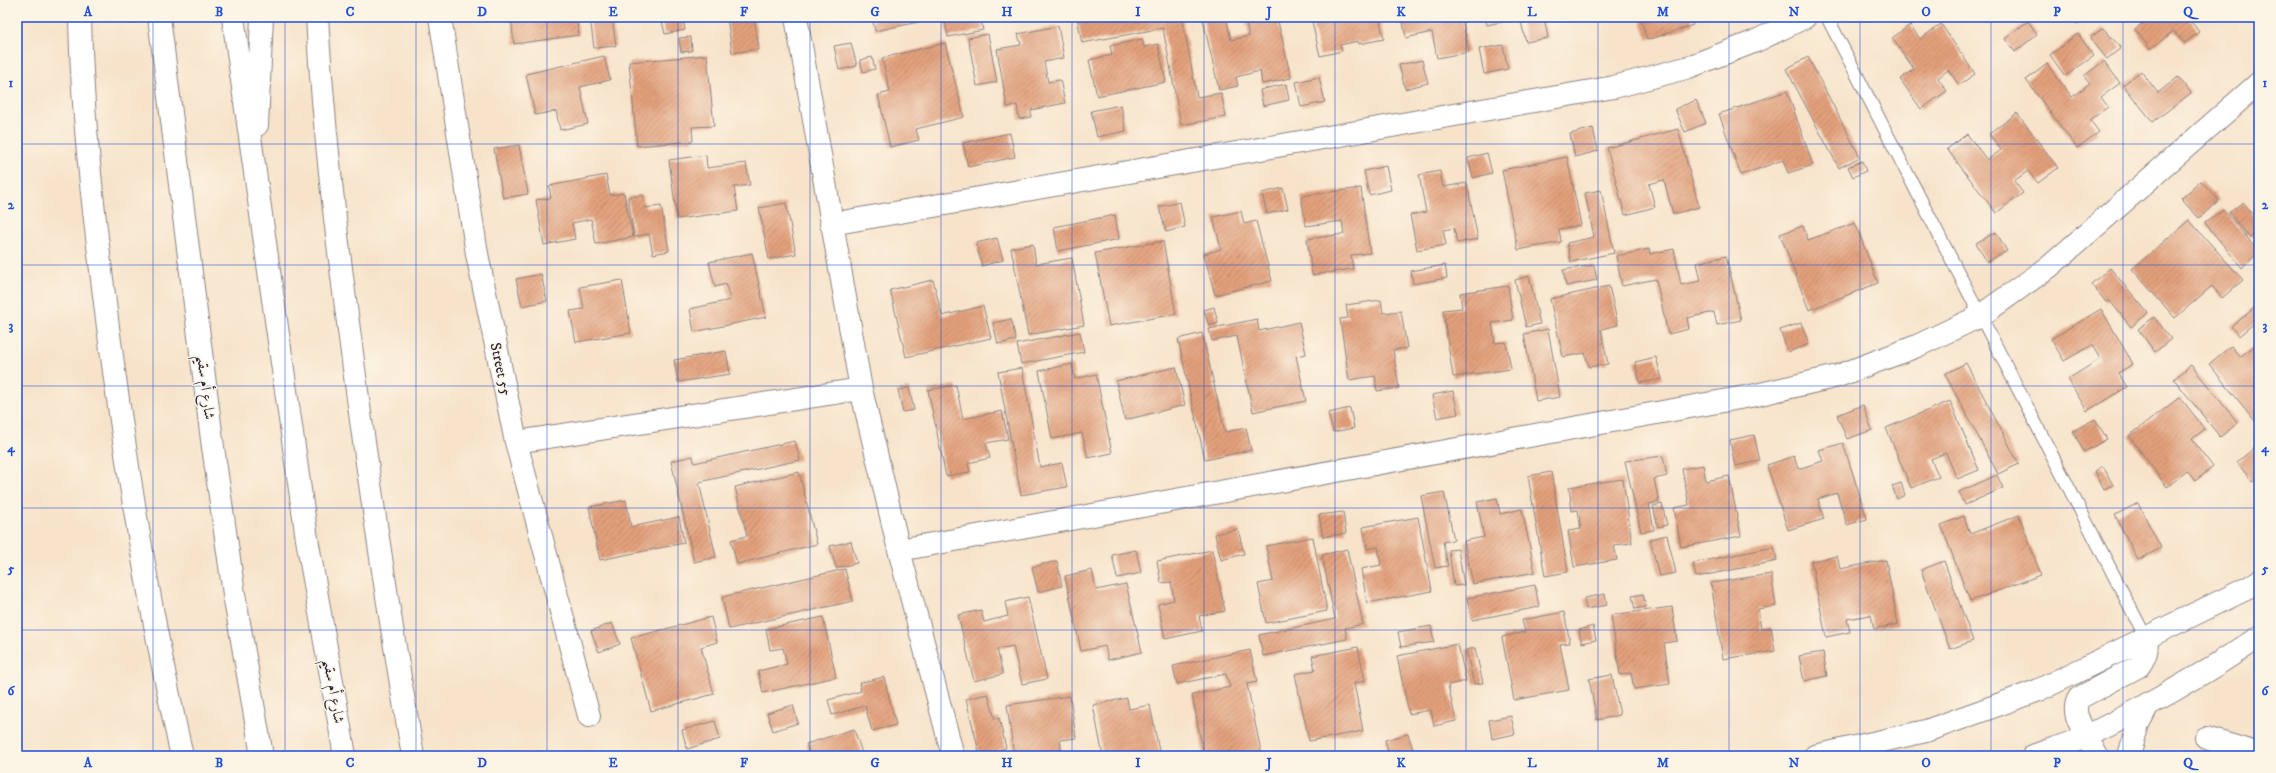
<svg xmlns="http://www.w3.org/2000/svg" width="2276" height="773" font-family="'IM FELL DW Pica',Amiri,serif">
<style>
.building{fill:url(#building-hatch)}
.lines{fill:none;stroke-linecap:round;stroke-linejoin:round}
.lane-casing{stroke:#8c8282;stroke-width:14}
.street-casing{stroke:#8c8282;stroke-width:24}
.secondary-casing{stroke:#8c8282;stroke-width:24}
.primary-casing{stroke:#8c8282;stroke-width:24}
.lane{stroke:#fff;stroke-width:12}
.street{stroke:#fff;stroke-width:22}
.secondary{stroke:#fff;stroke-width:22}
.primary{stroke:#fff;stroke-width:22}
.grid{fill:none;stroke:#1d4ed8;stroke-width:1;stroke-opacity:0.55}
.labels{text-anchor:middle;stroke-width:3;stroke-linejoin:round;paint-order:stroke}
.street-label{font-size:15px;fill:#22223b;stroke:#fcf5e5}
.neatline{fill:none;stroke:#1d4ed8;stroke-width:1.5}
.grid-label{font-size:13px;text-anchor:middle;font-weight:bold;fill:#1d4ed8}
</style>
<defs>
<pattern id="building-hatch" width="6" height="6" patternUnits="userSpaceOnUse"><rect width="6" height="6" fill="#e3a07b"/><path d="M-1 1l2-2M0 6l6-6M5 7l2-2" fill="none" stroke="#b88266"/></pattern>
</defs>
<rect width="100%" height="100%" fill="#fcf5e5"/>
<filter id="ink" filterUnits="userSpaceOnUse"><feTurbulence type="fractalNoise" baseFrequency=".025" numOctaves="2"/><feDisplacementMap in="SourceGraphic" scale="8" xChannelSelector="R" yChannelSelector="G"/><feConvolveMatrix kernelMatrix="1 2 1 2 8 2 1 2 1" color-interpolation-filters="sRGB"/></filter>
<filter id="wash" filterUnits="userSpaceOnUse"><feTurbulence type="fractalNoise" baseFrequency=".012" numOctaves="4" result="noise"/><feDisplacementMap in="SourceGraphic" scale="16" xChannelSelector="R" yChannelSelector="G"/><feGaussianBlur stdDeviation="0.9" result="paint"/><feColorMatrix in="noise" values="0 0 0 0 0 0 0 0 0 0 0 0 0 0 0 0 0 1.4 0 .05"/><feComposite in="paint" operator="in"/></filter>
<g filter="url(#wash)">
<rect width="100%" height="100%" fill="#f7e3ca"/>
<g id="blocks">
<path class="building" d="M511 17H576L579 35 514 44Z
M590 17H612L616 46 594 48Z
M661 17H683L685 30 665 34Z
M727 17H754L759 49 732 53Z
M872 17H938V18L875 31Z
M944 17H980L983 30 948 37Z
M1077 17H1182L1197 97 1221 93 1226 117 1181 125 1163 28 1082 43Z
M1217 17H1226L1231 40 1249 36 1246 23 1277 17 1291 78 1262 84 1260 71 1236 77 1238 86 1219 90 1203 20Z
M1311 17H1379L1384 39 1359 44 1358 41 1340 45 1342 51 1320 56Z
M1402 17H1462L1469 52 1437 58 1432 32 1406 38Z
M1485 17H1544L1548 38 1526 42 1520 18 1487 25Z
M1640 17H1691L1693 25 1647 40Z
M2071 17H2086L2077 24Z
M2138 17H2188L2199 32 2184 43 2174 31 2150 49 2135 29 2143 23Z
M2028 21 2037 34 2015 52 2005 39Z
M1941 24 1975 74 1959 85 1948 70 1938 78 1947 91 1921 109 1900 79 1914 69 1892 38 1910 25 1920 39Z
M1058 26 1064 58 1044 62 1048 82 1060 80 1065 103 1031 110V117L1019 119 1017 105 1007 107 997 49 1021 45 1018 34Z
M2103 28 2121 48 2107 59 2090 38Z
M988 34 997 82 977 86 968 38Z
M2078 34 2094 56 2065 76 2050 55Z
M691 37 692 51 681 52 679 38Z
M1142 39 1144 47 1158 44 1166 82 1097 96 1089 60 1112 55 1110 46Z
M851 43 857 66 839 70 834 46Z
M945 43 964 117 916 129 919 140 890 147 878 95 890 92 882 58Z
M1503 45 1508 69 1484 74 1479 49Z
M707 55 714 126 692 127 693 141 637 146 629 62Z
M604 56 610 80 580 87 588 124 560 130 556 111 535 115 526 74Z
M872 57 875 69 863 72 860 60Z
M1808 57 1860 157 1839 168 1786 69Z
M1422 60 1428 83 1405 89 1399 65Z
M2104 61 2120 83 2101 97 2108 107 2090 120 2099 132 2077 148 2026 80 2047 64 2072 97 2090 83 2084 76Z
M2141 71 2158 93 2178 77 2191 93 2153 122 2123 85Z
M1319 77 1325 102 1301 107 1296 82Z
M1286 84 1289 100 1263 106 1260 90Z
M1787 91 1813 165 1788 173 1783 160 1741 175 1719 114Z
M1696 100 1706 123 1685 132 1675 109Z
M1121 105 1126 131 1097 137 1091 111Z
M2017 113 2058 168 2038 183 2028 171 2014 181 2023 193 1996 213 1947 149 1967 134 1987 160 2001 150 1989 134Z
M1593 128 1598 151 1575 157 1570 134Z
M1678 129 1699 207 1673 214 1664 180 1649 184 1655 207 1625 215 1607 148Z
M1010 133 1015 157 968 167 963 143Z
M519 145 528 194 503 198 494 149Z
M1487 153 1492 173 1473 178 1468 158Z
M706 155 707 168 746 163 750 185 734 187 738 211 677 219 669 160Z
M1567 157 1581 225 1559 229 1561 242 1518 250 1502 170Z
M1862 161 1866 171 1853 177 1848 167Z
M1386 166 1391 190 1369 195 1364 171Z
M1440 171 1443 187 1467 183 1478 239 1457 243 1454 228 1443 230 1446 245 1417 250 1410 215 1426 212 1419 175Z
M606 175 610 195 624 193 633 237 596 244 591 219 572 223 575 239 544 245 536 200 551 198 549 186Z
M2201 181 2219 200 2199 218 2181 199Z
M1283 188 1288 209 1267 214 1262 193Z
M1361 188 1370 253 1351 255 1353 269 1312 275 1307 239 1344 234 1342 221 1306 226 1301 196Z
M1601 190 1614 253 1571 262 1567 243 1594 237 1585 193Z
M643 195 645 208 661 206 669 251 653 254 649 234 634 237 628 197Z
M1180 202 1185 227 1166 232 1159 207Z
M2243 202 2259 221V231L2250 238 2229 213Z
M786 203 796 254 769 259 759 208Z
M2223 209 2259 252 2242 268 2205 223Z
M1241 211 1244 224 1256 221 1272 281 1215 295 1204 254 1221 249 1213 217Z
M1115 215 1119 239 1058 251 1054 227Z
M2189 220 2243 280 2222 298 2212 286 2175 318 2132 269Z
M1855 223 1878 283 1809 310 1780 234 1803 226 1808 240Z
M1996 232 2007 251 1987 262 1976 243Z
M997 238 1003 260 982 266 976 243Z
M1163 241 1176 314 1109 326 1095 253Z
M1033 244 1036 264 1072 258 1084 325 1028 335 1011 248Z
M1649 249 1650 254 1674 249 1681 285 1701 281 1697 263 1726 256 1741 320 1717 325 1714 312 1687 318 1689 329 1668 334 1656 279 1622 286 1616 256Z
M752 253 766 317 694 332 690 309 730 300 726 284 715 287 709 262Z
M1445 265 1447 278 1413 284 1411 271Z
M1594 265 1597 280 1566 286 1563 270Z
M2110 268 2148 313 2131 327 2109 300 2106 302 2091 284Z
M541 274 547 301 522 306 516 279Z
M1529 276 1540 324 1526 327 1515 280Z
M622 280 631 333 576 342 570 311 584 309 580 287Z
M933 280 942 316 983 306 991 338 906 357 890 290Z
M1508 286 1513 320 1492 323 1495 343 1506 342 1511 369 1453 377 1443 310 1462 308 1460 293Z
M1609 286 1618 325 1601 329 1608 364 1589 367 1585 353 1563 357 1550 299Z
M1381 300 1383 313 1401 311 1407 348 1393 350 1399 388 1377 391 1375 376 1349 380 1340 319 1348 318 1346 305Z
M2259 304V322L2258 320 2239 336 2231 327Z
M1214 307 1218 323 1209 326 1204 310Z
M2101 309 2133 364 2118 373 2127 387 2087 411 2068 379 2100 359 2092 345 2064 361 2051 339Z
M2154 317 2171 339 2155 352 2138 329Z
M1011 319 1016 340 998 344 993 323Z
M1257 319 1259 331 1299 322 1306 354 1296 356 1306 401 1253 412 1237 336 1212 341 1209 329Z
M1801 323 1809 344 1788 352 1780 330Z
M1548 329 1560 397 1536 401 1524 334Z
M1080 332 1084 352 1021 364 1017 344Z
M1202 333 1225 432 1246 428 1251 450 1205 460 1178 339Z
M2259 342V426L2209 364 2231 346 2240 357Z
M726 351 730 374 678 382 674 360Z
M1656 357 1662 379 1640 383 1635 362Z
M1966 363 2019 464 1998 474 1945 374Z
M1072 364 1075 379 1096 374 1112 453 1088 458 1082 433 1052 439 1039 371Z
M2191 365 2238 423 2220 437 2174 379Z
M1176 367 1185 405 1125 420 1116 381Z
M1022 368 1040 467 1062 463 1067 487 1021 495 998 372Z
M956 385 963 419 1002 411 1008 439 986 443 990 458 968 463 970 472 946 476 928 390Z
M909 388 914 410 903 412 898 390Z
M1453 391 1458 414 1437 418 1432 395Z
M2180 397 2205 429 2192 439 2213 467 2195 481 2187 471 2167 487 2129 436Z
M1950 401 1979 470 1957 479 1946 453 1931 459 1939 477 1911 488 1886 428Z
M1863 405 1872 430 1847 439 1837 415Z
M1350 408 1354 428 1333 432 1328 413Z
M2095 419 2107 439 2084 452 2073 431Z
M1754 435 1760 461 1735 466 1730 440Z
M795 441 800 460 699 482 716 557 694 562 671 461 693 456 694 463Z
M1843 443 1867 519 1847 525 1837 493 1818 499 1824 519 1788 530 1767 465 1794 456 1798 469 1823 461 1819 450Z
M2257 446 2259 449V476L2252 482 2237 462Z
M1663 456 1667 476 1654 479 1659 502 1649 504 1654 530 1641 532 1625 461Z
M1703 465 1706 481 1729 476 1741 536 1681 547 1674 508 1689 505 1682 469Z
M2103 466 2113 485 2104 489 2095 471Z
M799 472 817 544 737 564 731 540 747 536 735 487Z
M1551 472 1568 572 1545 576 1528 476Z
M1997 475 2003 488 1965 505 1959 492Z
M1623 479 1632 543 1614 545 1617 560 1574 567 1568 531 1581 529 1578 510 1572 511 1569 487Z
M1901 483 1905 495 1897 499 1892 486Z
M1444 492 1454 540 1443 542 1448 566 1435 568 1421 496Z
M1497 498 1500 514 1522 509 1535 572 1473 584 1464 541 1484 537 1477 502Z
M626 500 631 527 679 517 684 543 600 560 589 507Z
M2138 503 2161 548 2138 560 2115 515Z
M1662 504 1667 525 1658 527 1653 506Z
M1343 512 1346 533 1323 537 1319 515Z
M2019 515 2041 575 1970 601 1941 525 1964 516 1970 534Z
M1418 517 1432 591 1367 603 1361 569 1381 565 1378 547 1367 549 1363 527Z
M1238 529 1244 554 1221 560 1215 534Z
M1667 535 1676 573 1659 576 1650 539Z
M1313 537 1327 611 1266 623 1258 584 1273 581 1266 546Z
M851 541 857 563 836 568 830 546Z
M1774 547 1777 561 1696 577 1693 563Z
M1347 549 1363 624 1345 628 1347 639 1263 656 1259 635 1335 619 1322 555Z
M1458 549 1464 585 1454 586 1449 550Z
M1136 550 1141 573 1117 578 1112 555Z
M1212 550 1225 611 1199 616 1202 631 1165 639 1158 604 1174 600 1171 582 1161 583 1157 561Z
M1837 556 1840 569 1886 560 1898 624 1874 629 1871 615 1847 619 1850 632 1826 637 1811 561Z
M1057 561 1062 586 1038 592 1032 567Z
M1944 561 1973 641 1950 649 1921 570Z
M845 569 853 601 729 629 722 597Z
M1092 570 1096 590 1126 584 1142 652 1108 660 1105 646 1081 651 1065 576Z
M1771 574 1776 606 1758 609 1761 629 1771 627 1775 651 1723 659 1711 583Z
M1535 585 1539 607 1472 620 1467 598Z
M1605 594 1607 605 1586 609 1584 598Z
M1643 594 1646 607 1635 609 1632 596Z
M1028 597 1047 679 1022 684 1013 646 997 649 1003 674 974 681 958 615 981 610 984 622 1008 616 1005 602Z
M1672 607 1677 641 1664 643 1670 684 1634 689 1631 673 1620 675 1611 615Z
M1564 612 1570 643 1560 644 1569 690 1514 700 1502 637 1525 632 1522 620Z
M711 617 717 642 701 647 714 694 651 711 631 638Z
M823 617 836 677 763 693 758 671 787 664 783 648 770 650 766 629Z
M612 623 620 644 599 652 591 631Z
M1431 626 1434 642 1401 647 1398 632Z
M1593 626 1596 640 1582 643 1579 630Z
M1458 644 1466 681 1448 685 1456 721 1434 726 1431 710 1409 714 1397 656Z
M1358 647 1365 681 1354 683 1363 731 1309 741 1295 674 1315 670 1312 656Z
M1475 648 1483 683 1474 684 1466 650Z
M1250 650 1257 682 1247 684 1262 756H1204L1192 695 1230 687 1226 674 1177 684 1173 666Z
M1823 652 1827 676 1804 681 1799 656Z
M1612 675 1620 715 1597 720 1589 679Z
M884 677 896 725 872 731 865 706 832 715 828 700 861 691 859 683Z
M988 694 995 719 999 718 1006 748 999 750 1001 756H980L966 699Z
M1070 696 1076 738 1060 740 1062 756H1014L1007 705Z
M1127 698 1129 709 1150 705 1160 756H1103L1093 705Z
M793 705 798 723 773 731 767 713Z
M1511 716 1515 734 1492 739 1489 720Z
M715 721 720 739 687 749 682 730Z
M854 729 863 756H810L806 744Z
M1408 734 1414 753 1403 756H1389L1385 740Z"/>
</g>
</g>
<g filter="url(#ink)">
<use href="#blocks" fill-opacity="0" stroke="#8c8282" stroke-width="1"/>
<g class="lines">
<defs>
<path id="lane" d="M1827 17 2146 638"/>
<path id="street" d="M440 17 477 254 516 442 589 716
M796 17 861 389 899 550 953 756
M831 224 1614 87 1686 68 1756 41 1805 17
M516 442 861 389
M899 550 1756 395 1838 376 1917 346 1980 316 2049 267 2259 83
M2086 736 2097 756
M2206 738 2259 754"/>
<path id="secondary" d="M317 17C323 122 335 226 349 330 367 472 389 614 413 756
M2086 736C2080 723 2071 711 2079 698L2139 666C2146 656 2148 650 2146 638
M1815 756 1926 731 2039 690 2248 588 2259 581
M2033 756C2051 749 2070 744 2087 736 2147 707 2204 674 2259 637
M2129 756 2138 724 2149 703"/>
<path id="primary" d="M80 17C82 121 95 224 108 327 127 471 150 614 182 756
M159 17 212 440 234 594 262 756
M233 17 307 539 345 756
M257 125 262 17"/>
</defs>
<use href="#lane" class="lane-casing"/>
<use href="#street" class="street-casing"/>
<use href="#secondary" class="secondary-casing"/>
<use href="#primary" class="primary-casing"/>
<use href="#lane" class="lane"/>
<use href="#street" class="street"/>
<use href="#secondary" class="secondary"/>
<use href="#primary" class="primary"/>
</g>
</g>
<path class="grid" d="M153 17V756M285 17V756M416 17V756M547 17V756M678 17V756M810 17V756M941 17V756M1072 17V756M1204 17V756M1335 17V756M1466 17V756M1598 17V756M1729 17V756M1860 17V756M1991 17V756M2123 17V756M17 144H2259M17 265H2259M17 386H2259M17 508H2259M17 630H2259"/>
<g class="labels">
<g class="street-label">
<text transform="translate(501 369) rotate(78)" y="5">Street 55</text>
<text transform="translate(206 387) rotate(83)" y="5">شارع أم سقيم</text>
<text transform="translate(334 691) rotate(80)" y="5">شارع أم سقيم</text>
</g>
</g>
<rect width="2276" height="773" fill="none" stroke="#fcf5e5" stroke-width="44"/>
<rect x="22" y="22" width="2232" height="729" class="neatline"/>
<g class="grid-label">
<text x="88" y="16">A</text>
<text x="219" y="16">B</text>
<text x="350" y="16">C</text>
<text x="482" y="16">D</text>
<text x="613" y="16">E</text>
<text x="744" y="16">F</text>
<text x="875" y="16">G</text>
<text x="1007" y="16">H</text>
<text x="1138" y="16">I</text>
<text x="1269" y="16">J</text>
<text x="1401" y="16">K</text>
<text x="1532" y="16">L</text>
<text x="1663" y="16">M</text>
<text x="1794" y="16">N</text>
<text x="1926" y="16">O</text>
<text x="2057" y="16">P</text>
<text x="2188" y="16">Q</text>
<text x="11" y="87">1</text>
<text x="2265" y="87">1</text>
<text x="11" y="209">2</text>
<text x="2265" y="209">2</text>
<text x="11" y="330">3</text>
<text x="2265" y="330">3</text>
<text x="11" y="452">4</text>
<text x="2265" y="452">4</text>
<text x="11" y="573">5</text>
<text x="2265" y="573">5</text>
<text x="11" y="695">6</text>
<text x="2265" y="695">6</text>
<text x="88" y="767">A</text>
<text x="219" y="767">B</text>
<text x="350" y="767">C</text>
<text x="482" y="767">D</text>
<text x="613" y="767">E</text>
<text x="744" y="767">F</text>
<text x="875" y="767">G</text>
<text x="1007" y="767">H</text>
<text x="1138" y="767">I</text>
<text x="1269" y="767">J</text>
<text x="1401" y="767">K</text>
<text x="1532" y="767">L</text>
<text x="1663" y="767">M</text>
<text x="1794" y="767">N</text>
<text x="1926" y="767">O</text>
<text x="2057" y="767">P</text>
<text x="2188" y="767">Q</text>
</g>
</svg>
